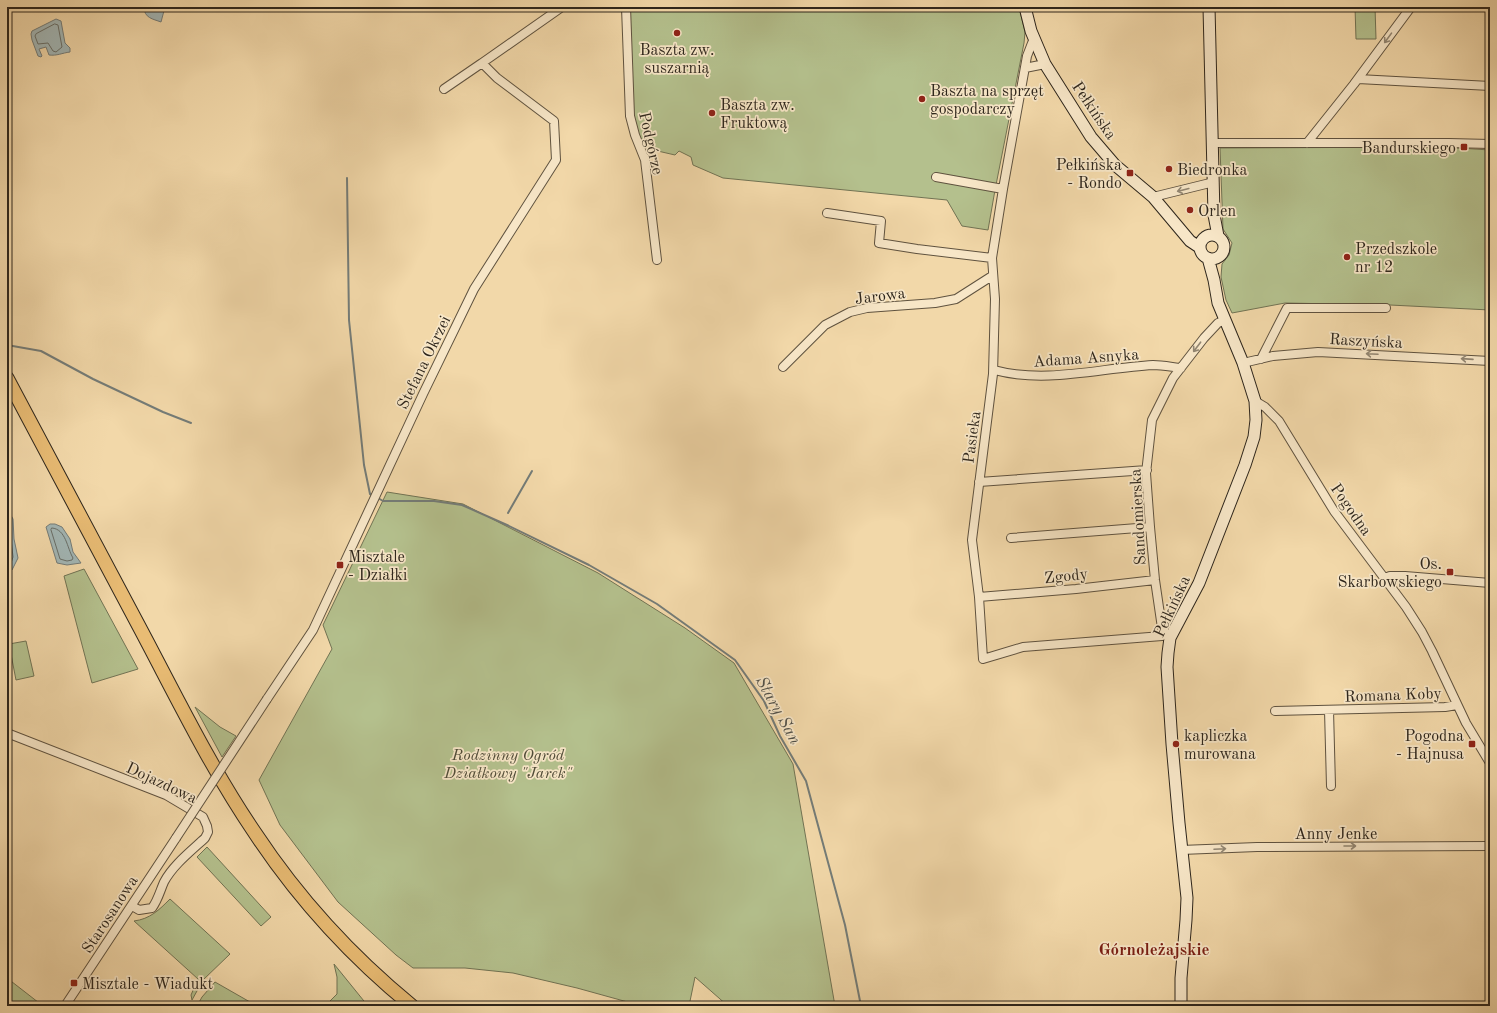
<svg xmlns="http://www.w3.org/2000/svg" width="1497" height="1013" font-family="'Old Standard TT',serif">
<style>
.green{fill:#b4c08d;stroke:#717354}
.water{fill:#a2b6b5;stroke:#747c78}
.lines{fill:none;stroke-linecap:round;stroke-linejoin:round}
.shore{stroke:#686e68;stroke-width:1}
.stream{stroke:#747c78;stroke-width:2}
.street-casing{stroke:#5f523f;stroke-width:10}
.secondary-casing{stroke:#2e261c;stroke-width:13}
.primary-casing{stroke:#2e261c;stroke-width:15}
.street{stroke:#f7e6c7;stroke-width:8}
.secondary{stroke:#f7e6c7;stroke-width:11}
.primary{stroke:#e9bc74;stroke-width:13}
.street-bridge-casing{stroke:#5f523f;stroke-width:10;stroke-linecap:butt}
.street-bridge{stroke:#f7e6c7;stroke-width:8}
.oneway{stroke:#928672}
.poi-dot{fill:#8f2418;stroke:#f7e6c7;stroke-width:1.5}
.labels{text-anchor:middle;stroke-width:3.5;stroke-linejoin:round;paint-order:stroke}
.poi-label{font-size:16px;fill:#2e261c;stroke:#f7e6c7;text-anchor:start}
.street-label{font-size:16px;fill:#2e261c;stroke:#f7e6c7}
.park-label{font-size:16px;font-style:italic;fill:#504c38;stroke:#f7e6c7}
.water-label{font-size:17px;font-style:italic;fill:#51514a;stroke:#f7e6c7}
.neighbourhood-label{font-size:17px;font-weight:bold;fill:#7a1f14;stroke:#f7e6c7}
</style>
<rect width="100%" height="100%" fill="#f2d8a9"/>
<filter id="stains"><feTurbulence type="fractalNoise" baseFrequency=".005" numOctaves="4"/><feColorMatrix values="0 0 0 0 .2 0 0 0 0 .09 0 0 0 0 .02 0 0 0 .5 -.17"/></filter>
<radialGradient id="worn" r=".72"><stop offset=".6" stop-color="#630" stop-opacity="0"/><stop offset="1" stop-color="#630" stop-opacity=".3"/></radialGradient>
<path class="green" d="M621 7H1019L1025 32 1024 43 995 190 988 230 962 226 947 200 723 178 693 165 691 157 679 151 675 155 636 146 622 11Z
M1355 7H1375L1376 39H1356Z
M1443 147 1490 150V310L1390 305 1285 303 1232 313 1226 300 1221 277 1222 264 1229 255 1232 243 1223 229 1220 148Z
M387 492 463 504 598 573 685 628 734 663 793 764 835 1006H728L695 977 689 1006H642L577 988 513 973 465 968H413L396 955 338 902 280 825 259 780 332 649 323 625Z
M84 569 138 669 92 683 64 576Z
M26 641 34 676 16 680 9 644Z
M195 707 220 727 236 736 222 757Z
M207 847 271 917 261 926 197 857Z
M170 899 230 954 203 980 192 1000 191 995 198 979 134 921C150 919 159 910 170 899Z
M334 964 368 1006H325L337 994V977Z
M7 978 43 1006H7Z
M215 982 257 1006H197L202 997Z"/>
<path class="water" d="M144 7H165L161 22C153 19 144 18 144 7Z
M56 19 61 21 65 43 70 48V52C62 53 57 56 49 55L46 47 39 49 42 56 41 57 38 56 32 40 31 34 32 31Z
M7 508 13 519 14 539 18 558 12 570 7 573Z
M50 524H55L62 527 70 539 73 552 81 563 67 565 57 563 46 527Z"/>
<g class="lines">
<path class="shore" d="M55 24 58 25 62 47 56 52 53 51 48 43 38 44 35 36 36 34Z
M7 518 9 521 13 557 10 566 7 568
M52 528C66 529 67 548 73 558L72 560 67 561 60 559 51 530Z"/>
<path class="stream" d="M347 178 349 320 364 465 370 494 374 496
M7 345 41 351 93 379 163 412 191 423
M378 498 383 501H434L462 505 507 525 589 565 657 604 735 660 764 701 780 736 806 781 845 925 861 1006
M508 513 532 471"/>
<defs>
<path id="street" d="M626 7 630 116 635 135 645 160 657 260
M1034 38 1027 56 1003 189 992 258 995 299 993 374 972 540 979 597 983 659 1023 647 1162 636 1165 634
M1025 68 1045 64
M1358 79 1490 86
M444 89 482 63
M1213 143H1449L1490 144
M1307 143 1354 84 1411 7
M936 177 1003 189
M1153 197 1214 182
M827 213 881 221 879 243 917 249 992 258
M1261 359 1287 308H1386
M1243 363 1273 356 1318 352 1490 361
M783 367 825 325 850 312 867 308 935 303 956 299 992 276
M994 370C1046 384 1100 368 1153 365 1162 365 1172 367 1181 368
M1255 401 1265 407 1279 421 1334 511 1406 607 1422 632 1432 651 1466 723 1490 763
M979 482 1147 470
M1011 538 1150 527
M1385 578 1390 576H1405L1490 583
M979 597 1076 589 1155 580
M1168 636 1162 628 1155 580 1150 527 1146 473 1152 420 1173 378 1204 338 1218 323 1225 320
M267 699 313 630 423 394 474 289 556 160 554 121 497 78 482 63 562 7
M1329 710 1331 786
M1275 711 1445 707 1457 705
M7 733 166 795 203 817 207 826 208 832 205 838C191 851 173 865 164 882 160 891 158 900 152 908L139 910 132 906
M1181 850 1257 847 1490 846
M65 1006 176 838"/>
<path id="secondary" d="M1025 7 1031 31 1045 64 1091 137 1115 165 1153 197 1190 241 1199 247
M1209 7 1214 215 1218 236
M1200 247a12 12 0 1 1 24 0a12 12 0 1 1-24 0Z
M1181 1006V978L1186 920 1187 898 1179 823 1172 744 1167 667 1168 653 1170 638 1199 583 1245 465 1254 437 1256 420 1255 401 1243 363 1218 303 1214 280 1208 258"/>
<path id="primary" d="M7 378C52 463 97 547 142 632 178 700 212 770 255 833 298 898 352 957 412 1006"/>
</defs>
<use href="#street" class="street-casing"/>
<use href="#secondary" class="secondary-casing"/>
<use href="#primary" class="primary-casing"/>
<use href="#street" class="street"/>
<use href="#secondary" class="secondary"/>
<use href="#primary" class="primary"/>
<defs>
<path id="street-bridge" d="M176 838 267 699"/>
</defs>
<use href="#street-bridge" class="street-bridge-casing"/>
<use href="#street-bridge" class="street-bridge"/>
</g>
<defs><path id="oneway-shaft" d="M-6 0H5M1.5-3L5.5 0L1.5 3" fill="none" stroke-width="1.6" stroke-linecap="round" stroke-linejoin="round"/></defs>
<g class="oneway">
<use href="#oneway-shaft" transform="translate(1388 38) rotate(126)"/>
<use href="#oneway-shaft" transform="translate(1183 190) rotate(166)"/>
<use href="#oneway-shaft" transform="translate(1197 347) rotate(127)"/>
<use href="#oneway-shaft" transform="translate(1372 354) rotate(-177)"/>
<use href="#oneway-shaft" transform="translate(1467 359) rotate(-176)"/>
<use href="#oneway-shaft" transform="translate(1350 846)"/>
<use href="#oneway-shaft" transform="translate(1220 849) rotate(-3)"/>
</g>
<g class="poi-dot">
<circle cx="677" cy="33" r="4"/>
<circle cx="922" cy="99" r="4"/>
<circle cx="712" cy="113" r="4"/>
<rect x="1460" y="143" width="8" height="8" rx="2"/>
<circle cx="1169" cy="169" r="4"/>
<rect x="1126" y="169" width="8" height="8" rx="2"/>
<circle cx="1190" cy="210" r="4"/>
<circle cx="1347" cy="257" r="4"/>
<rect x="336" y="561" width="8" height="8" rx="2"/>
<rect x="1446" y="568" width="8" height="8" rx="2"/>
<circle cx="1176" cy="744" r="4"/>
<rect x="1468" y="740" width="8" height="8" rx="2"/>
<rect x="70" y="979" width="8" height="8" rx="2"/>
</g>
<g class="labels">
<g class="poi-label">
<text x="677" y="55" text-anchor="middle">Baszta zw.<tspan x="677" dy="18">suszarnią</tspan></text>
<text x="930" y="96">Baszta na sprzęt<tspan x="930" dy="18">gospodarczy</tspan></text>
<text x="720" y="110">Baszta zw.<tspan x="720" dy="18">Fruktową</tspan></text>
<text x="1456" y="153" text-anchor="end">Bandurskiego</text>
<text x="1122" y="170" text-anchor="end">Pełkińska<tspan x="1122" dy="18">- Rondo</tspan></text>
<text x="1177" y="175">Biedronka</text>
<text x="1198" y="216">Orlen</text>
<text x="1355" y="254">Przedszkole<tspan x="1355" dy="18">nr 12</tspan></text>
<text x="348" y="562">Misztale<tspan x="348" dy="18">- Działki</tspan></text>
<text x="1442" y="569" text-anchor="end">Os.<tspan x="1442" dy="18">Skarbowskiego</tspan></text>
<text x="1184" y="741">kapliczka<tspan x="1184" dy="18">murowana</tspan></text>
<text x="1464" y="741" text-anchor="end">Pogodna<tspan x="1464" dy="18">- Hajnusa</tspan></text>
<text x="82" y="989">Misztale - Wiadukt</text>
</g>
<g class="street-label">
<text transform="translate(1095 110) rotate(56)" y="6">Pełkińska</text>
<text transform="translate(652 143) rotate(77)" y="6">Podgórze</text>
<text transform="translate(880 295) rotate(-7)" y="6">Jarowa</text>
<text transform="translate(1366 340) rotate(3)" y="6">Raszyńska</text>
<text transform="translate(1086 357) rotate(-4)" y="6">Adama Asnyka</text>
<text transform="translate(423 362) rotate(-64)" y="6">Stefana Okrzei</text>
<text transform="translate(971 437) rotate(-82)" y="6">Pasieka</text>
<text transform="translate(1352 509) rotate(55)" y="6">Pogodna</text>
<text transform="translate(1137 517) rotate(-93)" y="6">Sandomierska</text>
<text transform="translate(1066 575) rotate(-6)" y="6">Zgody</text>
<text transform="translate(1171 606) rotate(-65)" y="6">Pełkińska</text>
<text transform="translate(1393 694) rotate(-2)" y="6">Romana Koby</text>
<text transform="translate(162 782) rotate(25)" y="6">Dojazdowa</text>
<text x="1336" y="839">Anny Jenke</text>
<text transform="translate(109 914) rotate(-57)" y="6">Starosanowa</text>
</g>
<g class="park-label">
<text x="508" y="760">Rodzinny Ogród<tspan x="508" dy="18">Działkowy "Jarek"</tspan></text>
</g>
<g class="water-label">
<text transform="translate(779 710) rotate(61)" y="6">Stary San</text>
</g>
<g class="neighbourhood-label">
<text x="1154" y="955">Górnoleżajskie</text>
</g>
</g>
<rect width="1497" height="1013" fill="none" stroke="#f2d8a9" stroke-width="24"/>
<rect x="8" y="8" width="1481" height="997" fill="none" stroke="#2e261c" stroke-width="2"/>
<rect x="12" y="12" width="1473" height="989" fill="none" stroke="#2e261c"/>
<rect width="100%" height="100%" filter="url(#stains)"/>
<rect width="100%" height="100%" fill="url(#worn)"/>
</svg>
